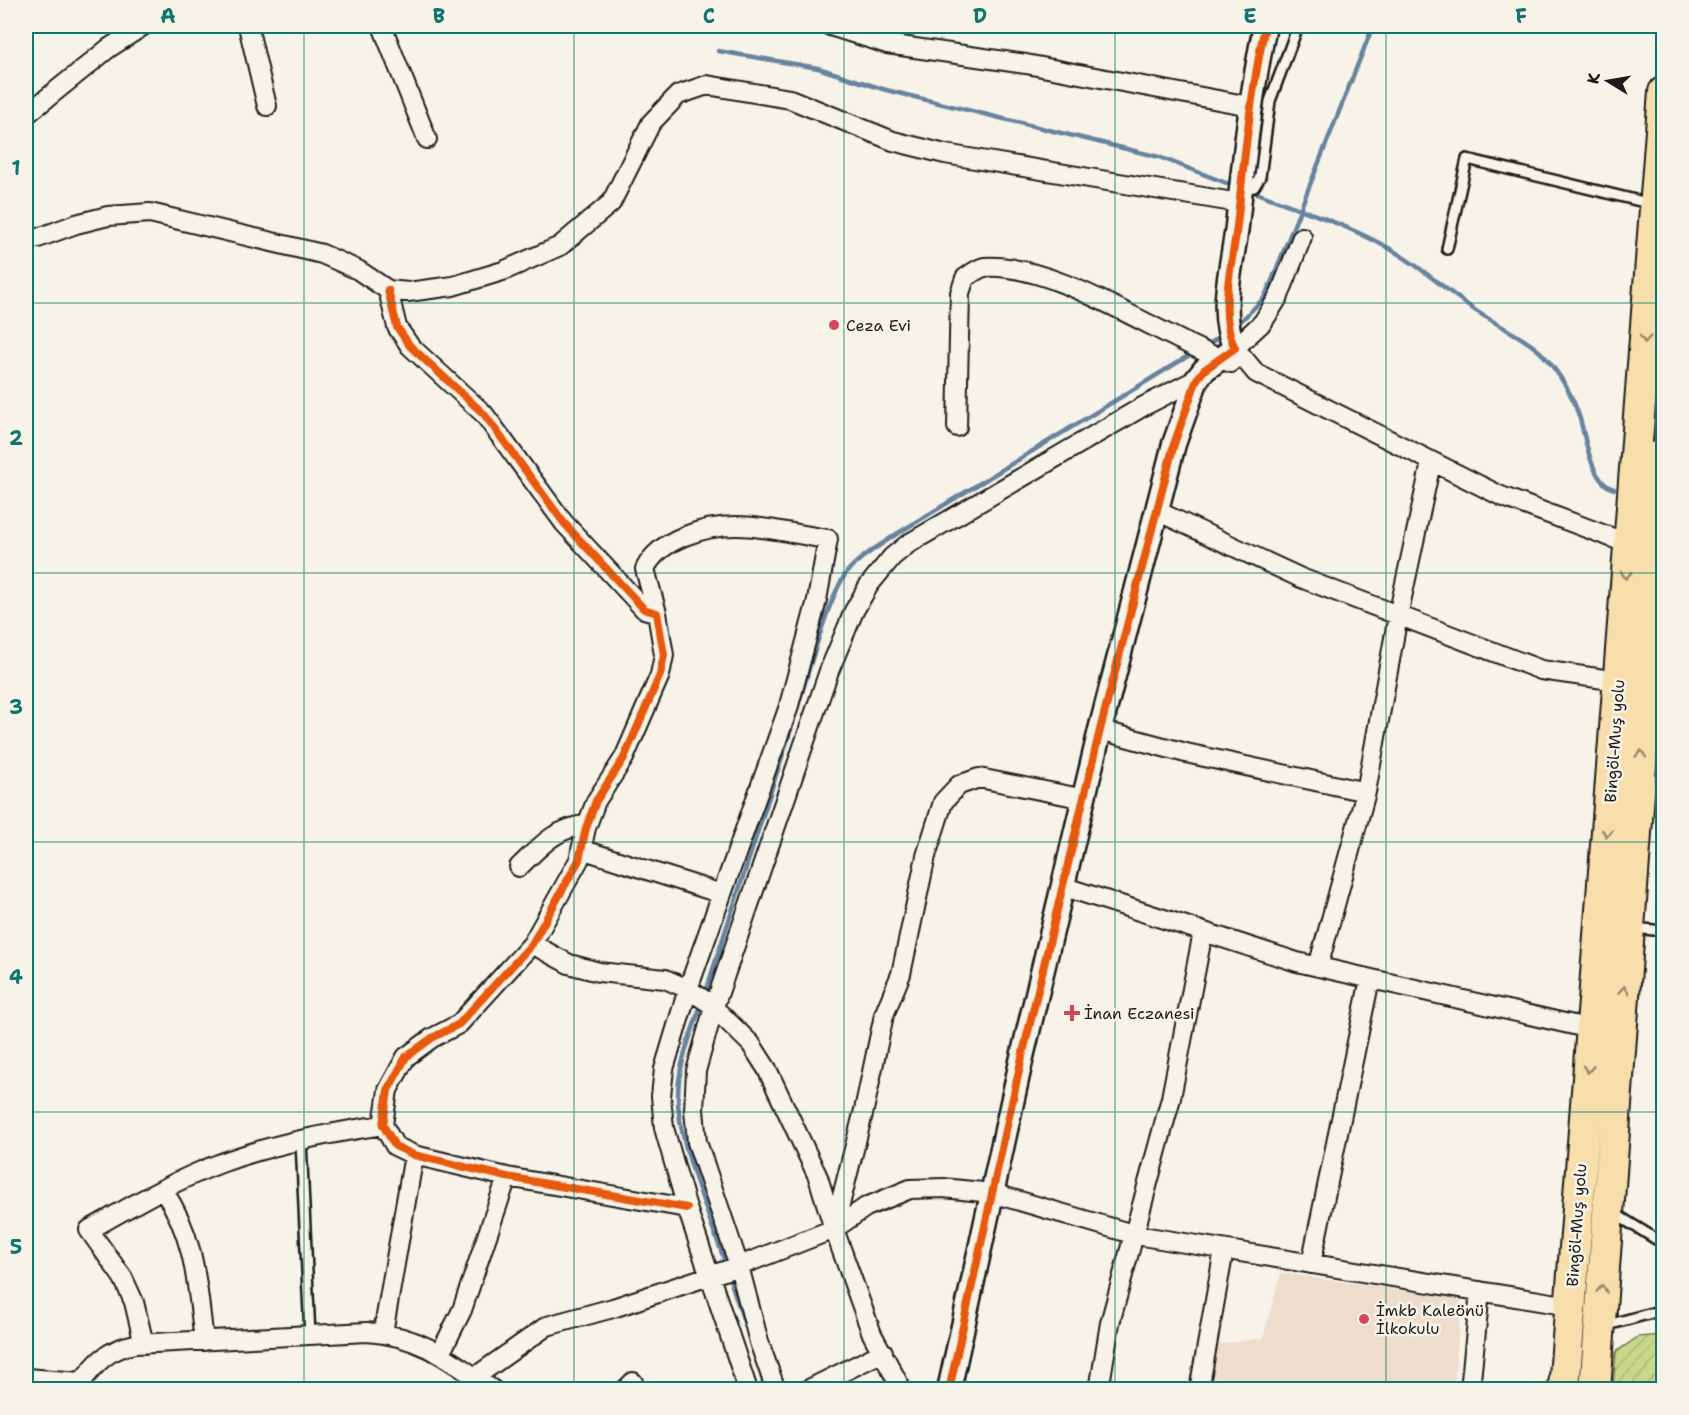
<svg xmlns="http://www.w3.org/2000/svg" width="1689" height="1415" font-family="'Shantell Sans',sans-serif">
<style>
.built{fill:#eedccd}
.garden{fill:url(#garden-furrows);stroke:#727a53;stroke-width:1.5}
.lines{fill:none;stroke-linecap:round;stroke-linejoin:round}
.stream{stroke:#68839e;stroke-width:4.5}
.service-casing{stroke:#1c1c1c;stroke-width:14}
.minor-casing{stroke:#1c1c1c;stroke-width:22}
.tertiary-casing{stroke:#1c1c1c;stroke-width:27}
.trunk-casing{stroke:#1c1c1c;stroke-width:34}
.service{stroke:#f7f3e8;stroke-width:9}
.minor{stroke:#f7f3e8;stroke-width:18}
.tertiary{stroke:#f7f3e8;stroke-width:22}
.trunk{stroke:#f8deab;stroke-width:30}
.cycleway-casing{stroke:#f7f3e8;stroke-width:11}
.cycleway{stroke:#e8590c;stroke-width:8}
.oneway{stroke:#95876b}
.grid{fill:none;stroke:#0f766e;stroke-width:1.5;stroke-opacity:0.55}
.poi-dot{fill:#d1495b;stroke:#f7f3e8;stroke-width:2}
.labels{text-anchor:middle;stroke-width:5;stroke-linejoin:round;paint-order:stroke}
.poi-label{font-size:16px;fill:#1c1c1c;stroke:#f7f3e8;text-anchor:start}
.street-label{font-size:16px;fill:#1c1c1c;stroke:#f7f3e8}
.neatline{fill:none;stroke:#0f766e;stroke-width:2}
.grid-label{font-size:20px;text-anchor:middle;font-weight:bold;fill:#0f766e}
</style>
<defs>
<pattern id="garden-furrows" width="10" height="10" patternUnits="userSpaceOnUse" patternTransform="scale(1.5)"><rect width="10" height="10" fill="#c8d78a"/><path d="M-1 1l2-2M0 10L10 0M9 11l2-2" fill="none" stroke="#abb876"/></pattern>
</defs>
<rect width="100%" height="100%" fill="#f7f3e8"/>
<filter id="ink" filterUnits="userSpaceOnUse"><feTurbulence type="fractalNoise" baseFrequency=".0167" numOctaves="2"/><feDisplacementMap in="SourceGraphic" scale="12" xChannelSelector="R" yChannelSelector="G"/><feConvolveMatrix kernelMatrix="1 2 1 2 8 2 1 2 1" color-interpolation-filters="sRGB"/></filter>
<g filter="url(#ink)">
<path class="built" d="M1281 1273 1461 1299 1454 1389 1214 1390V1345L1263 1338Z"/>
<path class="garden" d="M1663 1335V1389H1613L1616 1352 1638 1337Z"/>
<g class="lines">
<path class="stream" d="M718 51 818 68 886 90 1159 157 1234 186
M1248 190C1294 207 1340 222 1383 245 1417 263 1444 289 1476 311 1494 323 1531 341 1544 356 1560 374 1573 396 1580 419 1586 439 1591 483 1614 489
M1236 326 1264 298 1271 283 1373 26
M1206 346 1224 334
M797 709C808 675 827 599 847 572 859 557 880 546 895 535L1193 353
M705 994 794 720
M702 1002C692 1032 678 1064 678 1096 677 1141 711 1220 726 1265
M728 1273 745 1325
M760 1370 765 1390"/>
<defs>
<path id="service" d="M1242 189 1254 187 1260 177 1270 101 1298 26
M1447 249 1467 159 1652 204
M1633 928 1664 931
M301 1141 310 1336
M1612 1212 1664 1244
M1604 1326 1659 1311 1664 1305"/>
<path id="minor" d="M248 26 267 106
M382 26 427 139
M830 26 887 44 1026 64 1250 106
M26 115 109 48 143 26
M1302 237 1279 296 1263 322 1235 348 1256 373 1501 496 1629 544
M26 240 38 238 76 224 108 216 150 213 322 254 358 270 388 290 408 292 453 286 503 271 560 246 611 203 651 123 678 95 707 85 790 99 893 141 945 154 1239 203
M388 290 397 327 410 346 484 414 564 523 644 609 657 613 664 655 660 675 624 758 596 801 586 828 579 860 532 944 459 1024 432 1038 406 1057 388 1090 383 1125 395 1146 414 1155 507 1177 687 1208
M957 427 960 293 965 278C971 274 978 268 985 267 1059 263 1161 338 1231 363
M1157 511 1301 578 1541 670 1618 681
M657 613 645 569C659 539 705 526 736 526 766 526 798 535 828 539L817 600 788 709 688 989 664 1069 661 1096 664 1128 687 1208 748 1390
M1100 730 1186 753 1366 792
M581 849 722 894
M519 867C543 844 553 830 587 824
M1065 887 1297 962 1591 1029
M532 944 569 964 599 972 665 979 688 989 709 1003 751 1044 767 1069 818 1177 834 1229 872 1334 902 1390
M1318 967 1366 792 1398 616 1431 463
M163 1190C196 1238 197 1286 204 1341
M834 1228 864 1110 884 1015 901 974 926 856 943 802 959 785 979 778 1085 799
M1311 1264 1370 979
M383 1333 414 1155
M144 1344 134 1302 123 1278 89 1230C131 1206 175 1180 221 1163 272 1144 329 1133 383 1125
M440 1354 462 1310 507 1177
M475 1377 547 1326 613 1308 739 1266 834 1229 866 1207 910 1189 943 1188 992 1193 1136 1235 1570 1306
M26 1378 81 1382
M75 1390C94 1366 104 1350 135 1344L367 1332C422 1336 449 1359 493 1390
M625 1390 633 1382
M776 1390 759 1342 739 1266 697 1142 694 1110 696 1071 714 1007 829 671 854 611 869 585 892 557 908 544 1144 406 1197 379
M807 1390 883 1352
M1099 1390 1110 1323 1171 1098 1203 932
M1199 1390 1224 1250
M1470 1390 1480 1291"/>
<path id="tertiary" d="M949 1390 1022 1057 1100 730 1174 444 1197 379 1204 370 1235 348C1217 313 1233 263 1237 226 1244 159 1251 92 1265 26"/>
<path id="trunk" d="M1564 1390 1664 92
M1595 1390 1664 453"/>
</defs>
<use href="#service" class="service-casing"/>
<use href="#minor" class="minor-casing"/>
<use href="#tertiary" class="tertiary-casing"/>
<use href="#trunk" class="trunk-casing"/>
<use href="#service" class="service"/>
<use href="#minor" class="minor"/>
<use href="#tertiary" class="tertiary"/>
<use href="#trunk" class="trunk"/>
<defs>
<path id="cycleway" d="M388 290 397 327 410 346 484 414 564 523 644 609 657 613 664 655 660 675 624 758 596 801 586 828 579 860 532 944 459 1024 432 1038 406 1057 388 1090 383 1125 395 1146 414 1155 507 1177 687 1208
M949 1390 1022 1057 1100 730 1174 444 1197 379 1204 370 1235 348C1217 313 1233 263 1237 226 1244 159 1251 92 1265 26"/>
</defs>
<use href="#cycleway" class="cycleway-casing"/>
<use href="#cycleway" class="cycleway"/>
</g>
<defs><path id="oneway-chevron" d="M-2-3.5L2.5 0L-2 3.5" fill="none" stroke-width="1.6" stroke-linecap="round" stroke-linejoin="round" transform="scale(1.5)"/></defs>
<g class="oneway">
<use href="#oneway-chevron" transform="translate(1645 339) rotate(94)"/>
<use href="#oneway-chevron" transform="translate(1626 575) rotate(94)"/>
<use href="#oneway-chevron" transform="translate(1641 754) rotate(-86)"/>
<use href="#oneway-chevron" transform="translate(1607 833) rotate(94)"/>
<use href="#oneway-chevron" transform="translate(1624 990) rotate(-86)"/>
<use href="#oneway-chevron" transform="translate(1588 1069) rotate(94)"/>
<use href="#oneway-chevron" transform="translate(1602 1289) rotate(-86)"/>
</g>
</g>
<path class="grid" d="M304 26V1390M574 26V1390M844 26V1390M1115 26V1390M1386 26V1390M26 303H1664M26 573H1664M26 842H1664M26 1112H1664"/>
<g class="poi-dot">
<circle cx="834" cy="325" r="6"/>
<path d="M1069 1004h6v6h6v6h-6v6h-6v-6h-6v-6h6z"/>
<circle cx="1364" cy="1319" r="6"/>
</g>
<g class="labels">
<g class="poi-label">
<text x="846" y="331">Ceza Evi</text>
<text x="1084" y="1019">İnan Eczanesi</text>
<text x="1376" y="1316">İmkb Kaleönü<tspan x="1376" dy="18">İlkokulu</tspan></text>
</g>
<g class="street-label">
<text transform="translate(1614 741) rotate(-86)" y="6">Bingöl-Muş yolu</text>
<text transform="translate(1576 1225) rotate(-86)" y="6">Bingöl-Muş yolu</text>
</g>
</g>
<rect width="1689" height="1415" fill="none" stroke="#f7f3e8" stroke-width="66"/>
<g transform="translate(1608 81) rotate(281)" stroke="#f7f3e8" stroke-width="4.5" paint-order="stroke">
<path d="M0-4.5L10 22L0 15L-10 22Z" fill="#1c1c1c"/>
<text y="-9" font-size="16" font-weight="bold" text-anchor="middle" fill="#1c1c1c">K</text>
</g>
<rect x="33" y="33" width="1623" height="1349" class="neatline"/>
<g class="grid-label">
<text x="168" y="23">A</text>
<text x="439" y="23">B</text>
<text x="709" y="23">C</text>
<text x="980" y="23">D</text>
<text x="1250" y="23">E</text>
<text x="1521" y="23">F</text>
<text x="16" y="175">1</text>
<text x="16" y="445">2</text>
<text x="16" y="714">3</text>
<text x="16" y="984">4</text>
<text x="16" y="1254">5</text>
</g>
</svg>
